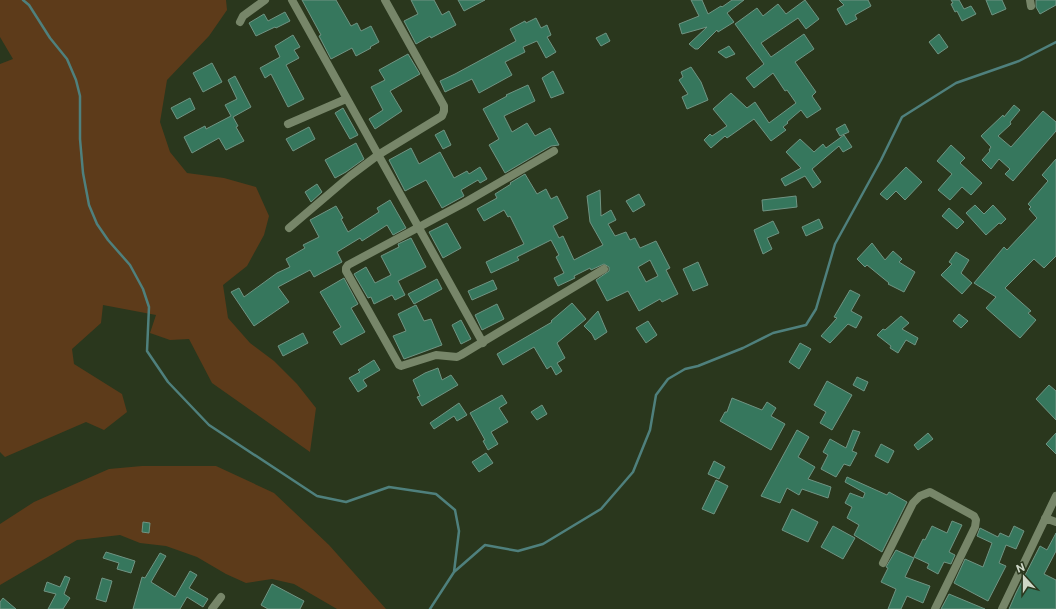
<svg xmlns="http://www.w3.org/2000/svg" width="1056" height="609" font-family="Commissioner,sans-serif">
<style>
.green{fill:#5d3b1a}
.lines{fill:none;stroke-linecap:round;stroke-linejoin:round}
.stream{stroke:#4f807d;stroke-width:2.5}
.building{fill:#36775d;stroke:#709483;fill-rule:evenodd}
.street{stroke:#778669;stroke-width:8}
</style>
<rect width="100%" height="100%" fill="#2a371d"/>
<path class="green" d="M0 0H226L227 10 209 36 167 80 160 122 170 152 187 173 224 178 256 187 269 216 264 235 247 266 223 285 228 318 250 343 274 361 297 384 316 408 310 452 212 383 189 339 170 340 150 333 156 315 103 305 101 323 72 349 74 364 122 394 127 412 104 430 86 422 5 457 0 452V64L13 59 0 37Z
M142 466H216L274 493 329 545 386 609H337L294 584 272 579 246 583 226 574 197 557 166 546 140 543 120 535 77 540 0 585V524L34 502 109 469Z"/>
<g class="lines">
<path class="stream" d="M23 0 29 5 50 38 67 59 76 80 80 96V139L83 173 89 205 97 224 108 240 130 265 143 289 149 307 147 351 168 382 209 425 317 496 346 502 389 487 436 494 455 510 459 531 454 572
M430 609 454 572 485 545 518 551 543 544 601 509 633 472 650 430 656 395 668 379 685 369 698 366 743 348 773 333 806 325 816 309 835 244 881 160 902 117 956 83 1019 61 1056 42"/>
</g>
<path class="building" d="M302 0H336L351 26 357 23 361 31 371 26 379 42 370 47 371 48 356 56 352 48 331 59 319 36 321 35Z
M411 0H434L442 15 449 11 456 25 431 38 430 36 416 44 404 21 418 14Z
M458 0H485L464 11Z
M691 0H702L708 14 721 6 722 7 732 0H744L727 13 734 22 718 32 717 30 698 49H695L689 44 707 27 682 34 679 24 699 16Z
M805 0 819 19 806 29 798 18 761 43 771 57 804 34 814 49 795 62 816 92 812 96 821 109 807 118 801 110 787 122 788 123 783 127 786 130 771 141 754 119 727 138 725 136 711 148 704 140 710 134 712 136 727 126 713 109 731 93 747 108 755 102 769 123 796 103 787 90 785 91 773 73 754 88 746 78 764 64 735 24 757 8 763 16 778 4 786 14Z
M839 0H868L871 6 855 15 857 19 846 25 837 9 844 5Z
M951 0H959L964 9 971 6 976 14 962 21 957 11 955 12 951 4 953 3Z
M986 0H1002L1006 9 992 15Z
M1036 0H1056V5L1040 14 1036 7Z
M285 12 290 21 276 28 275 27 256 36 249 23 264 14 268 21Z
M536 18 541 28 547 25 551 35 547 37 556 52 546 58 537 41 523 47 525 52 505 62 512 75 479 93 472 79 445 92 440 81 455 74 516 41 510 29 525 21 526 23Z
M606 33 610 41 601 46 596 38Z
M939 34 948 47 938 54 929 42Z
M293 35 300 47 294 50 299 58 286 65 304 99 288 107 271 74 265 78 260 68 280 57 275 46Z
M729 46 735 54 726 58 718 52Z
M408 54 420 74 390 91 402 111 375 129 369 119 383 110 371 87 385 80 379 70Z
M212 63 222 82 203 92 193 73Z
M691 67 701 82 708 100 687 109 682 97 688 94 679 80 683 77 681 72Z
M553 71 564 93 551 98 542 78Z
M235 76 251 107 233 117 238 126 236 127 244 141 226 150 219 138 192 153 184 137 205 126 206 129 231 116 225 105 237 99 228 80Z
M528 85 535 101 504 116 512 132 527 123 535 136 550 128 559 145 551 146 505 173 489 145 499 139 483 109 507 96 506 95Z
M190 98 195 109 177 119 171 108Z
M1014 105 1020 110 1010 122 1011 124 998 136 1011 147 1043 111 1056 122V131L1013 181 1005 174 1010 169 999 159 991 169 982 160 990 151 989 150 991 147 981 136 1003 115 1004 117Z
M343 108 358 135 350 139 335 113Z
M845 124 849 132 840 136 836 129Z
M309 127 315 139 293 151 286 139Z
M444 130 451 145 443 149 435 135Z
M844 135 852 147 843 152 839 146 812 169 821 182 813 188 805 176 785 186 781 179 801 168 786 152 800 139 814 152 823 144 826 148Z
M356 143 364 159 346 172 335 178 325 160Z
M951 145 965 158 960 163 982 183 971 195 962 187 950 200 938 190 952 174 937 161Z
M411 148 419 164 440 152 454 178 467 171 469 174 480 167 487 179 480 183 478 180 461 190 464 196 442 208 426 180 405 191 389 160Z
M1056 159V256L1044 268 1034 259 1005 288 1031 311 1028 313 1036 320 1020 338 986 308 996 297 974 283 1004 247 1007 250 1037 218 1029 209 1031 207 1028 204 1048 181 1042 175Z
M906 167 922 182 905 200 896 191 887 200 880 194Z
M525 174 537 194 546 189 551 199 557 196 568 218 553 226 559 238 563 236 574 260 603 245 590 222 587 196 600 190 601 216 611 210 616 220 608 224 615 236 626 232 630 240 635 238 640 248 656 241 670 268 666 270 678 294 662 302 660 299 639 311 628 291 607 301 596 280 609 271V267L604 264 591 270 590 268 574 276 575 278 558 286 554 278 564 273 556 257 559 255 551 240 517 257 519 260 491 273 486 262 524 244 510 216 508 217 504 210 484 221 477 209 497 198 495 194 511 184 510 183ZM650 260 658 276 646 282 638 267Z
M317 184 322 192 311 202 305 192Z
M639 194 645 205 633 212 626 201Z
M796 196 797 207 763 211 762 200Z
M390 200 406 228 393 235 387 225 362 241 360 238 337 252 342 262 314 277 310 270 278 287 289 302 254 326 231 292 239 288 244 297 277 273 290 267 286 259 305 248 303 245 319 237 310 220 336 206 343 218 341 219 348 232 379 212 377 208Z
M975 205 984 214 993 205 1006 219 1001 224 999 223 986 235 966 213Z
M949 208 964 222 957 229 942 216Z
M819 219 823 228 806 236 802 227Z
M773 221 779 233 767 238 772 249 763 254 754 230Z
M447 223 461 248 443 258 429 232Z
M411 238 426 267 398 281 405 295 395 300 392 295 374 304 371 297 368 298 354 274 366 267 375 283 391 275 381 256 399 247 398 244Z
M872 243 885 260 893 251 902 259 899 262 915 272 904 292 888 284 889 283 867 265 865 267 857 259Z
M956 252 969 260 961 273 972 283 962 294 941 275 952 264 949 262Z
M698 262 708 285 693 291 683 269Z
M344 278 358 304 351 308 365 332 341 345 333 332 341 327 320 292Z
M437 279 442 289 414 304 408 294Z
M493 280 497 289 472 300 468 291Z
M850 290 860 295 851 311 862 317 856 328 848 324 830 343 821 336 837 318 834 317Z
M572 303 586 319 557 343 565 358 557 363 562 371 556 375 551 366 547 369 534 347 503 365 497 354 552 322 551 321Z
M497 304 504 319 482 330 475 315Z
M416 305 424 321 431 319 442 345 404 359 393 336 406 331 398 314Z
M598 311 607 332 595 340 592 334 584 326Z
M959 314 968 321 961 328 953 321Z
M901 316 909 323 902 329 918 338 915 345 906 340 898 353 890 348 891 346 877 335 883 329 885 330Z
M461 320 471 339 461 344 452 325Z
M648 321 657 335 646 343 636 328Z
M303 333 308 343 283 356 278 346Z
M800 343 811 349 799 369 789 362Z
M374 360 380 370 363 380 367 386 358 392 349 378 360 372 358 370Z
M438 368 442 380 451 375 458 385 422 406 417 397 420 396 413 380 425 373Z
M857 377 868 382 864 391 853 385Z
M827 381 852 395 832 430 820 423 826 412 814 405Z
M1049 385 1056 391V420L1036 399Z
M502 395 507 403 499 408 508 422 491 432 498 444 488 450 483 441 485 440 470 413Z
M732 398 762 410 767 402 776 408 771 416 785 424 771 450 720 421 725 412H727Z
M459 403 467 415 457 421 454 416 434 429 430 423Z
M542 405 547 414 537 420 531 412Z
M797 430 809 437 798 457 815 467 808 479 831 487 828 498 802 489 799 495 787 488 780 503 761 496Z
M853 430 860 432 852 451 857 453 850 466 844 464 836 477 821 469 828 455 823 452 830 439 846 448Z
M928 433 933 439 918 450 914 445Z
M1056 433V454L1046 444Z
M881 444 894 451 888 463 875 456Z
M486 453 493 463 479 472 472 462Z
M714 461 725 467 719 479 708 474Z
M847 477 887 495 889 492 907 502 882 552 854 535 859 525 847 518 852 507 845 503 850 493 863 498 865 493 845 482Z
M716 480 728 486 714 514 702 509Z
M792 509 818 522 808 542 782 530Z
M952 521 962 525 949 552 955 555 951 564 944 562 938 574 927 568 929 564 914 557 923 539 925 540 932 526 947 533Z
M143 522 150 523 149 533 142 532Z
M833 526 855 538 843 559 821 547Z
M1014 526 1024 531 1016 549 1006 545 999 563 1006 566 988 601 954 583 965 559 983 567 992 543 977 536 980 528 998 537 1000 533 1009 537Z
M1056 533V551L1044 574 1056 580V609H1009L1016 593 1040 546 1047 550Z
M896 550 914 558 905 577 930 586 923 603 907 596 901 609H888L896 589 881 582 888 568 886 567Z
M106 552 135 561 131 573 117 569 119 563 103 558Z
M160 553 166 556 151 582 175 597 190 571 197 575 189 588 208 599 203 607 187 597 180 609H133L142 577 145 578Z
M65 576 70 578 64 594 70 598 63 609H48L56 594 44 591 47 582 60 587Z
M102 578 112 581 106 602 96 599Z
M272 584 304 601 300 609H268L261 605Z
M949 594 985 609H941Z
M3 598 16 609H0V602Z"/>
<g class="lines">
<path class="street" d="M292 0 483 343
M1030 0 1031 6
M240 22 243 16 265 0
M288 124 346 99
M554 151 464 203 348 265 346 268V271L399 365 401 366 436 355 457 357 461 355 604 269
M289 228 350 176 378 155 442 116 444 111V106L385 0
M1045 518 1056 522
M883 563 913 503 920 496 930 492 974 516 976 520 975 527 935 609
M212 609 221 597
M1002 609 1056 496"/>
</g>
<g transform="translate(1024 577) rotate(339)" stroke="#2a371d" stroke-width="3" paint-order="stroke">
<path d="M0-3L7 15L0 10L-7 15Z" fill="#ced7c7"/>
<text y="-6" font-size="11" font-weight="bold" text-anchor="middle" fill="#ced7c7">N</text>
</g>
</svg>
